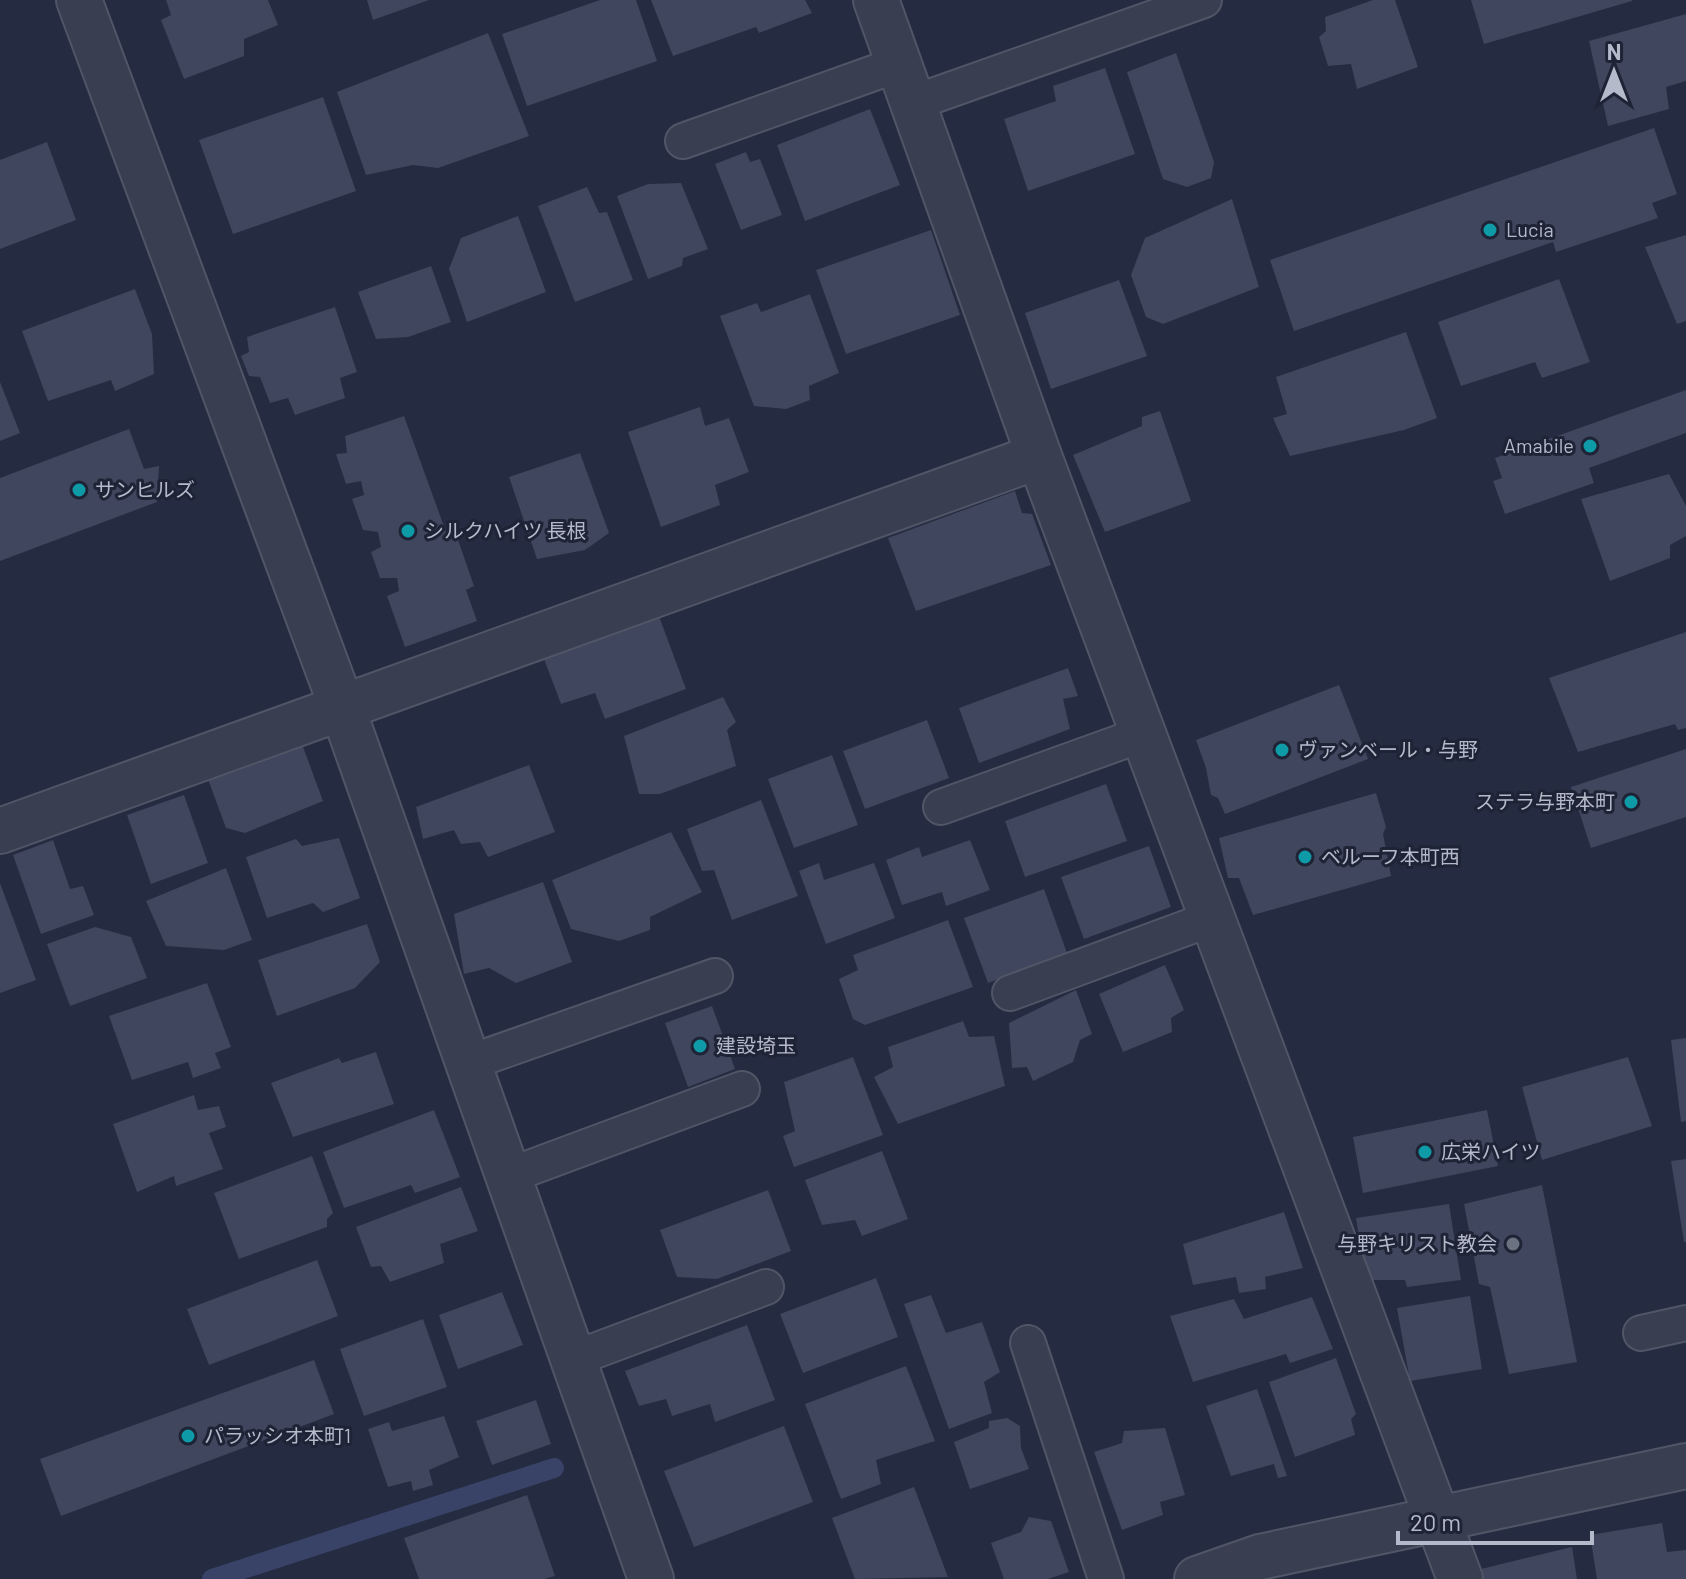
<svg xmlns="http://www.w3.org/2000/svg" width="1686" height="1579" font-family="Barlow,'Noto Sans JP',sans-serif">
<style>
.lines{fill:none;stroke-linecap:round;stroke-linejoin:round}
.stream{stroke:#384367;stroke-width:20}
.building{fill:#3f465d}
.service-casing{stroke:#515667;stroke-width:38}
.minor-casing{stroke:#515667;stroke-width:48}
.service{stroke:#393e50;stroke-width:34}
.minor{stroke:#393e50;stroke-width:44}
.culture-dot{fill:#0f9aa8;stroke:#1e2335;stroke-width:3}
.worship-dot{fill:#6b7280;stroke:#1e2335;stroke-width:3}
.labels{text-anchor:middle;stroke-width:6;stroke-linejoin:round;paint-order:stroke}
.poi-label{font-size:20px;fill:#b5baca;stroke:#1e2335;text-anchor:start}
</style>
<rect width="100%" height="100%" fill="#252b40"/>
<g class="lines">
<path class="stream" d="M212 1579 554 1468"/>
</g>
<path class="building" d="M166 0H268L278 25 244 39V56L184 79 161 20 171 15Z
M367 0H429L373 20Z
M600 0H636L657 61 527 106 502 34Z
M651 0H805L812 13 759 33 756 27 673 56Z
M1373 0H1395L1418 67 1357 89 1351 64 1328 66 1319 37 1326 31 1325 17Z
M1471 0H1632V1L1484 44Z
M1686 14V81L1666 87 1669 109 1608 126 1589 41Z
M488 33 529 136 438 168 413 165 366 175 337 92Z
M1176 53 1214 162 1211 178 1187 187 1163 179 1127 72Z
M1105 68 1135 154 1028 191 1004 119 1056 101 1053 86Z
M323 97 356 191 233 234 199 140Z
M870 109 900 185 805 221 777 145Z
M1654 128 1677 194 1652 203 1658 218 1556 252 1553 242 1294 331 1270 260Z
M47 142 76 220 0 249V160Z
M746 152 750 162 760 159 782 215 741 230 715 164Z
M681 183 708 249 683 258 682 266 648 279 617 196 648 184Z
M587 187 599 213 607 212 633 280 575 302 538 206Z
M1232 199 1259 287 1163 324 1146 317 1131 275 1145 238Z
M518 216 546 292 467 322 449 269 461 238Z
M931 230 960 315 846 354 816 270Z
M1686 235V321L1677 324 1645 247Z
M431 266 451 322 408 337 376 339 358 292Z
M1559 279 1590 362 1542 378 1535 362 1461 386 1438 322Z
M1119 280 1147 356 1051 389 1025 313Z
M135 289 152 334 154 374 115 391 111 380 48 401 22 331Z
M810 294 839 373 809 386 810 400 786 409 754 406 720 316 757 303 761 312Z
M335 307 357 372 340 378 345 398 295 415 288 398 270 403 260 377 249 376 241 356 249 352 247 337Z
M1406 332 1437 418 1404 430 1290 456 1273 418 1287 414 1276 377Z
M0 382 20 433 0 441Z
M1686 390V433L1589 468 1594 483 1505 514 1493 481 1502 478 1495 458Z
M700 407 705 426 729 418 749 472 715 485 720 505 661 527 628 432Z
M1160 411 1191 501 1105 532 1073 455 1142 426V417Z
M404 416 446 532 456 534 474 586 466 590 477 621 405 647 387 596 399 591 397 578H380L371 552 381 547 378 532 363 530 352 499 364 495 361 481 346 484 336 454 347 453 345 436Z
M129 429 144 469 159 466 157 502 0 561V478Z
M580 453 609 533 585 550 537 559 509 477Z
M1669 474 1686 506V536L1670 545V558L1610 581 1581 499Z
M1015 491 1022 513 1032 514 1051 565 916 611 888 538Z
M657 611 686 689 605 719 595 693 561 704 544 659Z
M1686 632V728L1678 730 1675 724 1578 752 1549 678Z
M1068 668 1078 696 1063 699 1070 729 979 763 959 708Z
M1339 685 1368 759 1225 814 1218 798 1211 795 1206 768 1196 740Z
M723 697 736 722 727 730 736 766 660 794H639L624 736Z
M927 720 949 778 865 809 843 751Z
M302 744 323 801 245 833 226 828 205 771Z
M1686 749V817L1591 848 1571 787Z
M832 755 858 825 794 848 768 779Z
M529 765 555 832 488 857 480 842 461 844 454 830 423 839 416 807Z
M1106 784 1127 841 1025 877 1005 821Z
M1376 793 1386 827 1383 834 1391 876 1253 915 1239 878H1228L1219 838Z
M184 795 208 863 151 884 127 815Z
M761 800 798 896 732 920 714 870 702 871 687 829Z
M671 832 702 892 650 917V930L619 941 571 929 552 880Z
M339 838 360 898 323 912 313 903 267 918 246 857 296 839 302 846Z
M53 840 70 889 83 886 94 915 41 934 13 855Z
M970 840 990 890 946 906 942 892 902 905 886 860 919 847 922 857Z
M1149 846 1171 907 1084 939 1061 877Z
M819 863 824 880 874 863 895 918 826 944 799 871Z
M226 868 252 940 224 950 166 946 146 901Z
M543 882 572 962 516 983 489 968 464 974 454 914Z
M0 883 36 980 0 993Z
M1044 889 1067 953 988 983 964 918Z
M948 920 973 987 865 1025 853 1019 839 979 858 970 853 955Z
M367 924 380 962 355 988 277 1016 258 960Z
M95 927 131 937 147 978 70 1006 47 944Z
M1165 965 1184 1010 1171 1018 1172 1032 1123 1052 1099 994Z
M207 983 231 1047 215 1053 221 1068 193 1078 188 1062 132 1080 109 1016Z
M1076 990 1092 1034 1080 1040 1073 1062 1033 1081 1027 1067 1012 1068 1009 1023Z
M712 1006 735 1069 688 1087 665 1023Z
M963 1021 969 1037 994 1036 1005 1086 898 1124 874 1077 893 1067 888 1047Z
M1686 1038V1121L1681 1122 1671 1040Z
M376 1052 394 1104 293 1137 271 1083 339 1058 342 1063Z
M853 1057 883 1135 794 1167 783 1136 795 1131 784 1082Z
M1628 1057 1652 1126 1542 1160 1522 1087Z
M194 1095 198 1110 219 1106 226 1127 209 1133 223 1169 176 1186 174 1176 137 1192 113 1124Z
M434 1110 460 1177 415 1193 411 1185 344 1208 323 1152Z
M1487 1110 1498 1166 1363 1193 1353 1137Z
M882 1151 908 1219 862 1236 855 1220 822 1225 805 1180Z
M312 1156 333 1213 327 1219V1227L239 1259 214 1193Z
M1686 1159V1242H1684L1671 1161Z
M1542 1185 1577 1362 1509 1374 1490 1287 1479 1284 1464 1204Z
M461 1187 478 1231 440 1244 444 1263 390 1282 381 1266 371 1267 356 1227Z
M768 1190 791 1251 717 1279 677 1277 660 1230Z
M1449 1204 1461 1280 1407 1287 1405 1280H1366L1356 1218Z
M1284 1212 1303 1268 1265 1277 1266 1289 1239 1293 1236 1277 1193 1285 1183 1244Z
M317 1260 338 1316 209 1365 187 1309Z
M876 1278 898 1337 803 1373 780 1314Z
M502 1292 523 1345 458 1369 439 1315Z
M931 1295 946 1333 982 1322 1000 1372 984 1382 992 1413 949 1429 904 1304Z
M1470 1296 1482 1369 1410 1381 1397 1308Z
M1312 1297 1333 1349 1290 1363 1286 1354 1193 1382 1170 1316 1234 1299 1244 1319Z
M423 1319 447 1387 364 1416 340 1349Z
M747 1325 775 1400 715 1422 710 1404 672 1416 666 1399 639 1406 625 1371Z
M1336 1358 1356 1414 1351 1419 1355 1435 1295 1457 1269 1382Z
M314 1360 334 1414 61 1516 40 1459Z
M906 1366 935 1441 876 1460 881 1484 841 1499 805 1404Z
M1257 1389 1287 1476 1278 1478 1274 1464 1231 1476 1206 1406Z
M536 1400 551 1444 492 1465 476 1421Z
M444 1416 459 1457 429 1470 433 1485 413 1491 411 1481 388 1487 368 1429 389 1422 392 1431Z
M1007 1418 1020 1426 1021 1448 1029 1469 970 1489 954 1442 989 1428V1421Z
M784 1426 813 1502 694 1547 664 1471Z
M1165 1428 1185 1495 1160 1502 1163 1515 1122 1530 1094 1452 1122 1443 1124 1431Z
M914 1487 948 1577 855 1579 832 1518Z
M527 1495 555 1576 544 1579H419L404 1538Z
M1029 1517 1051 1521 1069 1572 1048 1579H1004L991 1543 1021 1532Z
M1662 1523 1667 1552 1686 1550V1579H1597L1590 1535Z
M1572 1547 1577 1579H1484L1481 1569Z"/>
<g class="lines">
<defs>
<path id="service" d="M913 103 1204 0
M683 141 899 64
M941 807 1143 734
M1010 993 1213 918
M468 1063 715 976
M508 1176 742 1089
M1641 1333 1686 1323
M1028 1343 1106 1579
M573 1359 766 1287"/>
<path id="minor" d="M79 0 342 707 651 1579
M876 0 1039 456 1460 1579
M0 831 1039 456
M1197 1579 1260 1557 1686 1466"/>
</defs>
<use href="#service" class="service-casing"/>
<use href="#minor" class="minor-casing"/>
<use href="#service" class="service"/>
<use href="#minor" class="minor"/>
</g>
<g class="culture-dot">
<circle cx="1490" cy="230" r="8"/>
<circle cx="1590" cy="446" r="8"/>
<circle cx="79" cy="490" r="8"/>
<circle cx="408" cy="531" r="8"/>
<circle cx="1282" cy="750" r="8"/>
<circle cx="1631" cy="802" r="8"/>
<circle cx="1305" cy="857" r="8"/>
<circle cx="700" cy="1046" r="8"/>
<circle cx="1425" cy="1152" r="8"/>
<circle cx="188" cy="1436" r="8"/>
</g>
<circle class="worship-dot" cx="1513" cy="1244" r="8"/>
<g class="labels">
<g class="poi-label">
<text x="1506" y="237">Lucia</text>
<text x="1574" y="453" text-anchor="end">Amabile</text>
<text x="95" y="497">サンヒルズ</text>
<text x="424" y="538">シルクハイツ 長根</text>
<text x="1298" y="757">ヴァンベール・与野</text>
<text x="1615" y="809" text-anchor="end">ステラ与野本町</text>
<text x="1321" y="864">ベルーフ本町西</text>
<text x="716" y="1053">建設埼玉</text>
<text x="1441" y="1159">広栄ハイツ</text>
<text x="1497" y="1251" text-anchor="end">与野キリスト教会</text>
<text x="204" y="1443">パラッシオ本町1</text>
</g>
</g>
<g transform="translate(1614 72)" stroke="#1e2335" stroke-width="6" paint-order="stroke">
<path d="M0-6L14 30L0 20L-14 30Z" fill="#b5baca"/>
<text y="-12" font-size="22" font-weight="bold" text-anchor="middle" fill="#b5baca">N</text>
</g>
<path d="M1398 1531v12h194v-12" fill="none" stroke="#b5baca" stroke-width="4"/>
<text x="1410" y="1531" font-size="24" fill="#b5baca" stroke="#1e2335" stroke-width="6" paint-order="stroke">20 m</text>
</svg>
